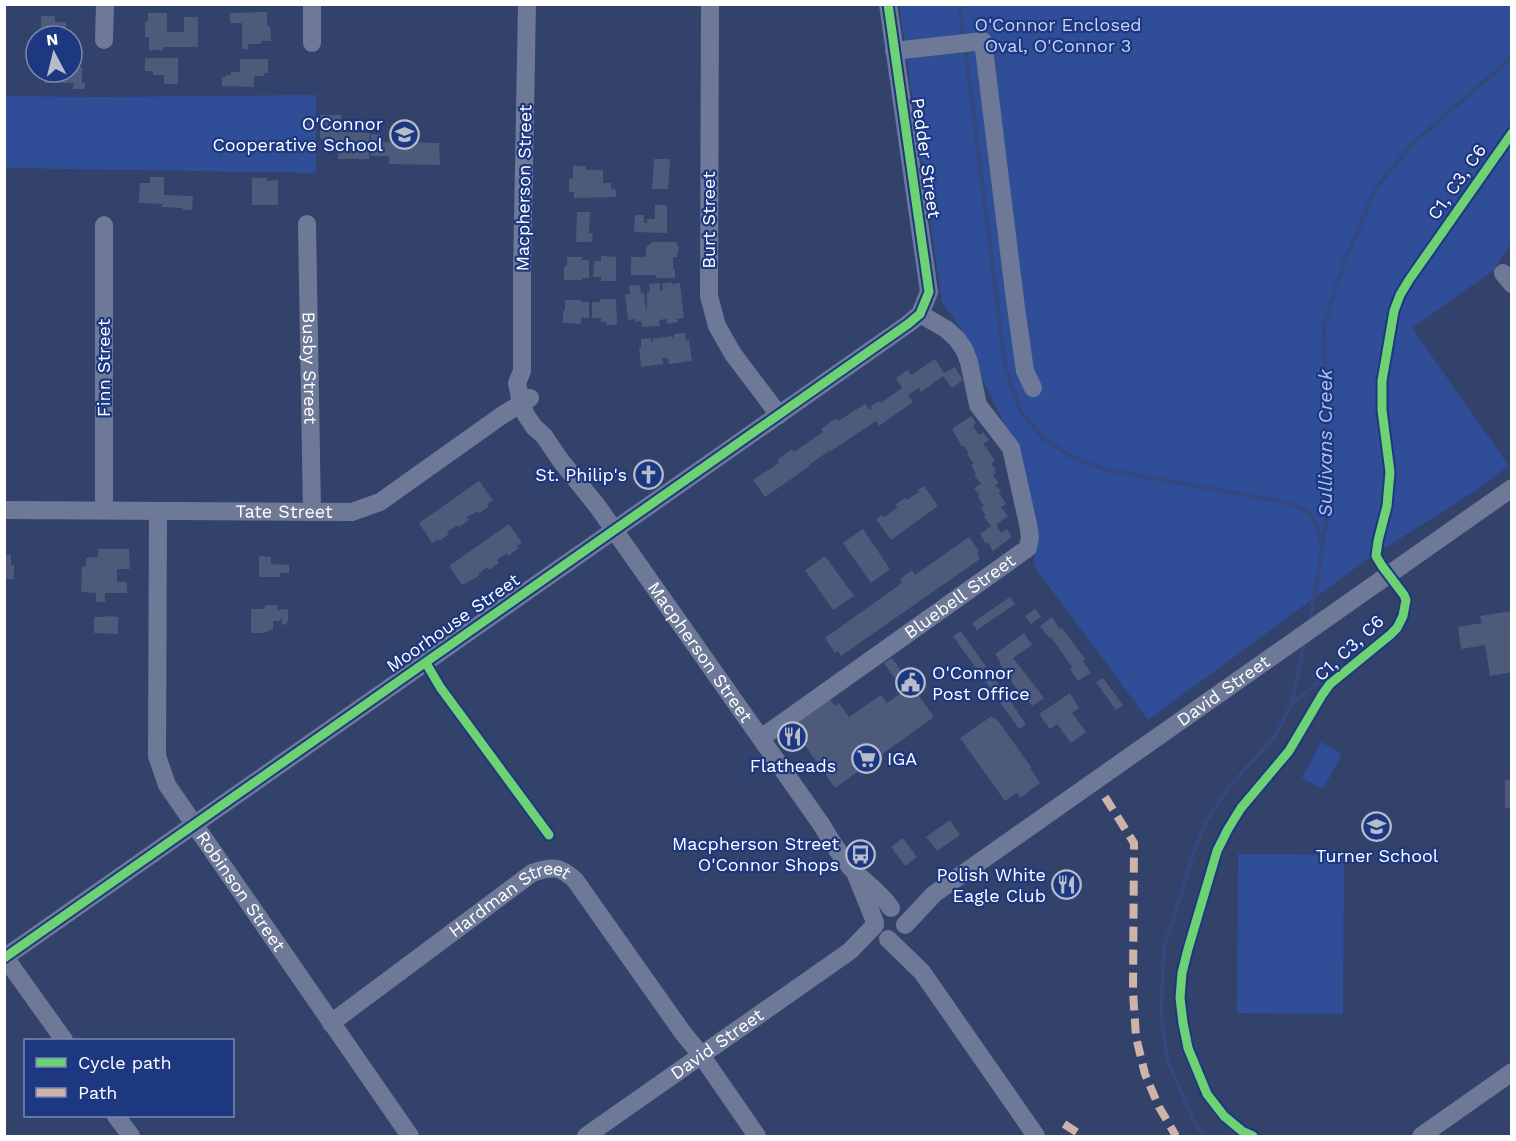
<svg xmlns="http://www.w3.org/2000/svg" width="1516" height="1141" font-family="'Work Sans',sans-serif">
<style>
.green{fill:#304d98}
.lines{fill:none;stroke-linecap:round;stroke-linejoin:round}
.stream{stroke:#35487d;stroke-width:4}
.building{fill:#4d5a7a}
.minor{stroke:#6e7998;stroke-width:18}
.quiet{stroke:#ceb3a9;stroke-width:8;stroke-dasharray:15 8;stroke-linecap:butt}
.cycleway-casing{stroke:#1d3880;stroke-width:13}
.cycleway{stroke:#6cd273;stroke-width:9}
.labels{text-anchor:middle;stroke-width:4.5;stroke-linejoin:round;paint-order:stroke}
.park-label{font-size:18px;fill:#c6d4f7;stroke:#1d3880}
.poi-label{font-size:18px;fill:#fff;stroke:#1d3880;text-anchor:end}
.street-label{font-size:18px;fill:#fff;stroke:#1d3880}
.water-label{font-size:20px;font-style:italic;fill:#adc1f1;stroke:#1d3880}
</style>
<rect width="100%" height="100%" fill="#33426a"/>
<path class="green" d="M899 5H1511V243L1493 271 1412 328 1509 466 1475 491 1369 558 1148 720 1034 566 1035 557 1033 554 1008 431 978 370 962 330 942 302Z
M316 95V173L5 168V96L100 97Z
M1321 742 1342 754 1323 789 1302 778Z
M1238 854 1344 855 1343 1014 1237 1013Z"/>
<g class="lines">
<path class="stream" d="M960 4 963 37
M965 47 1005 367 1021 412 1043 438 1072 457 1108 470 1278 501C1309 509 1312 509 1321 541
M1309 622 1318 577 1327 517 1324 325 1344 263 1376 188 1412 144 1512 57
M1291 705C1307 693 1320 679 1335 666
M1205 1136 1195 1123 1167 1060 1161 1010 1164 948 1181 895 1192 856 1206 822 1230 786 1276 735 1291 705 1305 641"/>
</g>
<path class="building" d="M267 12V26H270L271 41H261V44H248V49H242V23H230V13Z
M148 13H167V32H184V17H198V47H163V50H149V37H145V21L148 22Z
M41 16H55V22H66V36H41Z
M145 58H178V84H164V75H153V71H145Z
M240 59H268V73H264L265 76H254V87L222 86V77H226V75H231V72H240Z
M72 67H82V83H85V89H73L74 83H45V72H72Z
M320 115H341V125L348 132 370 133 369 140H371V134L380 135V142L439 143 440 165 389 164V156H371V150H369V159H338V149L329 139H320Z
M654 159H670L668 189H652Z
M573 166H586V170H603V183H611V189L616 190V197L574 198V192H569V179L573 178Z
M150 177H164V195L193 196 192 210H183V208L162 207V204L139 203 140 183H150Z
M252 178H267V181L278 180V205H252Z
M655 205H667V233L634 232 635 215H644V223H647V219H655Z
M577 212H590L589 233H593L592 242H576Z
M652 242H677V246H679L678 254H677V257H673V269H675V278H656V275H631V257H646V248Z
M601 256 616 257V281H601V277H593L594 261H601Z
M567 257H582V260H589V278H582V280H564V266H567Z
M671 282 672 284 680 283 684 318 677 319 678 322 667 324V319L659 320 660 326 642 327 641 321 635 322V319L628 320 625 294H630L629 286 640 285 641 293H644L646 310H647V292L650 291 649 284 660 283V290H663L662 284Z
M600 299H616L617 325H606V322H601V318H592V302H600Z
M565 300H581V302H589V318H581V324L563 323V311H565Z
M685 333 686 341 689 340 692 361 669 364 668 358H662L663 364 641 367 639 347H641V339L651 338V342H653V339L672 336 673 339H674V334Z
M935 359 944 373 955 367 963 380 952 388 943 376 921 392 919 388 908 395 913 402 879 426 876 421 831 451 830 450 809 465 810 466 765 497 753 480 779 463 777 460 792 449 794 452 823 432 821 429 836 418 838 421 865 404 870 410 872 409 871 406 879 401 881 403 902 388 896 378 907 370 911 375Z
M971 416 976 423 973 426 979 435 983 432 989 440 983 444 995 460 991 464 996 470 994 471 996 473 993 475 999 483 995 485 1001 491 999 493 1006 504 1001 507 1008 516 997 524 998 526 997 527 1001 533 1007 529 1012 537 993 551 988 542 986 544 980 534 991 526 984 517 986 516 981 508 984 506 978 497 980 496 974 488 981 484 974 475 976 474 971 465 974 464 967 454 969 453 964 446 962 447 952 429Z
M479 481 493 500 487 504 489 507 479 513 478 511 467 517 469 520 459 527 458 525 447 532 449 534 439 541 438 539 432 543 419 523Z
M924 486 938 506 891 540 876 519 882 515 884 517 898 507 895 505 905 498 907 500 919 492 917 490Z
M509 524 522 543 517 546 519 548 508 556 507 553 497 560 499 563 489 570 487 567 478 574 479 576 462 585 449 566Z
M863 529 890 569 871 583 843 543Z
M969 537 979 551 977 553 980 559 841 656 838 651 835 653 825 638 902 583 900 579 912 570 915 575Z
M98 549H129L130 569H117V582H127V593H105V602H96V593L81 592 82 567 86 566V558L98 557Z
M4 555H11V565H14V579H4Z
M259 556 271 557V564L289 565V573H280V577H259Z
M825 556 854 596 833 610 805 570Z
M1010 597 1015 604 977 630 972 623Z
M266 605H277V610L288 609V620L286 624 282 625V618L279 621H273V629L264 633H251V609H264Z
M1035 609 1041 617 1031 624 1025 616Z
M1512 611V672L1490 676 1485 645 1461 649 1458 627 1482 623 1480 616Z
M103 616 118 617V634L94 633V617H104Z
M1052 617 1060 629 1062 628 1085 659 1083 661 1091 673 1078 681 1070 669 1072 667 1051 637 1049 638 1040 626Z
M961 631 1026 724 1019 729 953 636Z
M1024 633 1032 645 1013 658 1044 698 1032 706 1024 695 1022 697 1000 664 1001 663 995 654Z
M892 658 934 717 835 788 792 727 830 699 835 706 839 703 849 717 881 695 887 703 904 691 884 663Z
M1103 678 1123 705 1116 710 1096 682Z
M1070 693 1079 708 1072 713 1086 732 1071 743 1057 724 1050 729 1039 714Z
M992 716 994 719 996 718 1031 767 1030 768 1040 783 1020 798 1017 793 1005 801 960 738Z
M1505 780H1512V808H1505Z
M950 820 960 835 937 851 926 837Z
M903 838 917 857 905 866 891 847Z"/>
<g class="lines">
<g class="minor">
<path id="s1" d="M527 4 522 273V371L517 383 521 403 526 415 534 427 544 436 561 461 598 507 821 824C831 840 841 858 854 871 868 885 879 891 891 908"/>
<path d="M710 4 709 296 717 326 733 354 779 415"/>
<path d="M104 40 105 4"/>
<path d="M312 43V4"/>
<path d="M894 51 983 41 1015 300 1025 371 1033 388"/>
<path id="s2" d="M307 224 312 512"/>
<path d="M1503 273 1512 284"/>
<path id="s3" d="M4 510 352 512 380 502 501 416 530 398"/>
<path d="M104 510V225"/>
<path id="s4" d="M158 511 157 756 167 785 410 1136"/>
<path id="s5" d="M761 738 1028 548 1030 537 1028 524 1011 448 978 405 969 362 964 349 957 339 946 329 920 314"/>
<path d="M856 875 875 922"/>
<path id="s6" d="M905 925 934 894 1512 488"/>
<path d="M888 939 922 972 1036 1136"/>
<path d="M4 956 64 1040"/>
<path d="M4 958 908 324 920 314 929 292 888 4"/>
<path id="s7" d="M331 1023 532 873C552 866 560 866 575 880L683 1033 701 1055 757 1136"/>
<path d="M116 1116 131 1136"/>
<path id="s8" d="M586 1136 850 951 875 925"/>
<path d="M1421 1136 1512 1072"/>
</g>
<path class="quiet" d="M1105 797 1134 843 1133 992 1136 1037 1145 1074 1159 1107 1176 1136
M1064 1124 1083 1136"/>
<defs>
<path id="cycleway" d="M426 663 440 687 549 835
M4 958 908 324 920 314 929 292 888 4
M1253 1136 1242 1131 1224 1116 1207 1094 1188 1048 1183 1023 1180 998 1182 973 1188 949 1217 851 1228 829 1241 808 1289 751 1322 695 1330 684 1390 635 1397 628 1403 616 1406 600 1404 595 1382 566 1376 556 1378 541 1387 506 1390 472 1382 410V381L1394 311 1400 295 1409 280 1512 133"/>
</defs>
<use href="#cycleway" class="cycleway-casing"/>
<use href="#cycleway" class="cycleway"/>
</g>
<defs>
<symbol id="school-ring" viewBox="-11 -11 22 22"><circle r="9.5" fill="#1d3880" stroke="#b8bdcb" stroke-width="1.5"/><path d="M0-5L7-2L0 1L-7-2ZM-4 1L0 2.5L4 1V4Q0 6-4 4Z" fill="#b8bdcb"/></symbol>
<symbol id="church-ring" viewBox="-11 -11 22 22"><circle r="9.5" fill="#1d3880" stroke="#b8bdcb" stroke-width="1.5"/><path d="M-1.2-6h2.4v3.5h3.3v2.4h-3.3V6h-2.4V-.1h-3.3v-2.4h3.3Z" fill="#b8bdcb"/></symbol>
<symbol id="civic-ring" viewBox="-11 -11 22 22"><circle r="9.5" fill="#1d3880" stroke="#b8bdcb" stroke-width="1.5"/><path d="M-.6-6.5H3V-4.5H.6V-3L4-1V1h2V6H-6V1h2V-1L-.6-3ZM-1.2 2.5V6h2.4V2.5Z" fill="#b8bdcb"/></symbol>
<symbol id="restaurant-ring" viewBox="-11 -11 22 22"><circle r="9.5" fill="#1d3880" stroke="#b8bdcb" stroke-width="1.5"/><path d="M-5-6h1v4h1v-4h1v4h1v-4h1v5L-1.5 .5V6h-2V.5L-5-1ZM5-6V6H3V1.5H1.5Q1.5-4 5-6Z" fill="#b8bdcb"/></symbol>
<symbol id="supermarket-ring" viewBox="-11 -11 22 22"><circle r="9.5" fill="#1d3880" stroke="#b8bdcb" stroke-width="1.5"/><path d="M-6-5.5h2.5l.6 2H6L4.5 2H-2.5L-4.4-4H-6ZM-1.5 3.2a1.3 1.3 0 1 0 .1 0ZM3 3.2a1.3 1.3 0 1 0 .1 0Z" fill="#b8bdcb"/></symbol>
<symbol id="bus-ring" viewBox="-11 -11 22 22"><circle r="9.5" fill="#1d3880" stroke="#b8bdcb" stroke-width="1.5"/><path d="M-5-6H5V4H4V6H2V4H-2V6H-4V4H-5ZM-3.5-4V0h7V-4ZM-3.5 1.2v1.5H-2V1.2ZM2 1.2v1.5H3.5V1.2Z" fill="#b8bdcb"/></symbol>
</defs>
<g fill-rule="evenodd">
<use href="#school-ring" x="388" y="118" width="33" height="33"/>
<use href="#church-ring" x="632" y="458" width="33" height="33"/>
<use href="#civic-ring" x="894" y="666" width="33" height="33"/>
<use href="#restaurant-ring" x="776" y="720" width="33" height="33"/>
<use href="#supermarket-ring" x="850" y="742" width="33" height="33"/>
<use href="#school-ring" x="1360" y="810" width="33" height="33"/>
<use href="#bus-ring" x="844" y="838" width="33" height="33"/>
<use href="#restaurant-ring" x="1050" y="868" width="33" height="33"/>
</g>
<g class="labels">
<g class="park-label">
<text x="1058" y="31">O'Connor Enclosed<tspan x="1058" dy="21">Oval, O'Connor 3</tspan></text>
</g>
<g class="poi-label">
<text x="383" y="130">O'Connor<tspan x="383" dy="21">Cooperative School</tspan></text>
<text x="627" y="481">St. Philip's</text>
<text x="932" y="679" text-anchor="start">O'Connor<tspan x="932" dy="21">Post Office</tspan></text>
<text x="887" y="765" text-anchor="start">IGA</text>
<text x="793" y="772" text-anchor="middle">Flatheads</text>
<text x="839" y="850">Macpherson Street<tspan x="839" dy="21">O'Connor Shops</tspan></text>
<text x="1377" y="862" text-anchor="middle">Turner School</text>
<text x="1046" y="881">Polish White<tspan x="1046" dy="21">Eagle Club</tspan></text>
</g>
<g class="street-label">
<text transform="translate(926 158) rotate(82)" y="6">Pedder Street</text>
<text transform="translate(1457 182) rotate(-55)" y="6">C1, C3, C6</text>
<text transform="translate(524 188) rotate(-89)" y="6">Macpherson Street</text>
<text transform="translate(709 220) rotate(-90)" y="6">Burt Street</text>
<text transform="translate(104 368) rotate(-90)" y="6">Finn Street</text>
<text dy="6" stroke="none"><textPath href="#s2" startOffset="144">Busby Street</textPath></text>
<text dy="6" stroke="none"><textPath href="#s3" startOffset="280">Tate Street</textPath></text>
<text dy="6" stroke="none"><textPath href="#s5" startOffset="244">Bluebell Street</textPath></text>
<text transform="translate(453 623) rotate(-35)" y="6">Moorhouse Street</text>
<text transform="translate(1349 648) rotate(-43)" y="6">C1, C3, C6</text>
<text dy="6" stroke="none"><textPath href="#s1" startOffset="708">Macpherson Street</textPath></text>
<text dy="6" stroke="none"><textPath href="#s6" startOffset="396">David Street</textPath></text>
<text dy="6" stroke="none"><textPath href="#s4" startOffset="405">Robinson Street</textPath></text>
<text dy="6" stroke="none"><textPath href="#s7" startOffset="220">Hardman Street</textPath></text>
<text dy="6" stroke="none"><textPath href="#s8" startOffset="160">David Street</textPath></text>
</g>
<g class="water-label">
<text transform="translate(1325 443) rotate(-90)" y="7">Sullivans Creek</text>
</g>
</g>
<rect width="1516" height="1141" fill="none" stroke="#ffffff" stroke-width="12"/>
<rect x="24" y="1039" width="210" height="78" fill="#1d3880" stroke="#7788b3" stroke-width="1.5"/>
<rect x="36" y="1058" width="30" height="9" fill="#6cd273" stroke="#7788b3" stroke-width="1.5"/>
<text x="78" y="1069" font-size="18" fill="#ffffff">Cycle path</text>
<rect x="36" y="1088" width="30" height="9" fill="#ceb3a9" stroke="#7788b3" stroke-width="1.5"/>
<text x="78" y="1099" font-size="18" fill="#ffffff">Path</text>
<g transform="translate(54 54) rotate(353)"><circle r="28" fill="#1d3880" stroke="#7788b3" stroke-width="1.5"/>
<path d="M0-4.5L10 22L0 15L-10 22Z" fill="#b8bdcb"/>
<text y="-9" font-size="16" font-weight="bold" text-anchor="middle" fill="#ffffff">N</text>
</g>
</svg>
